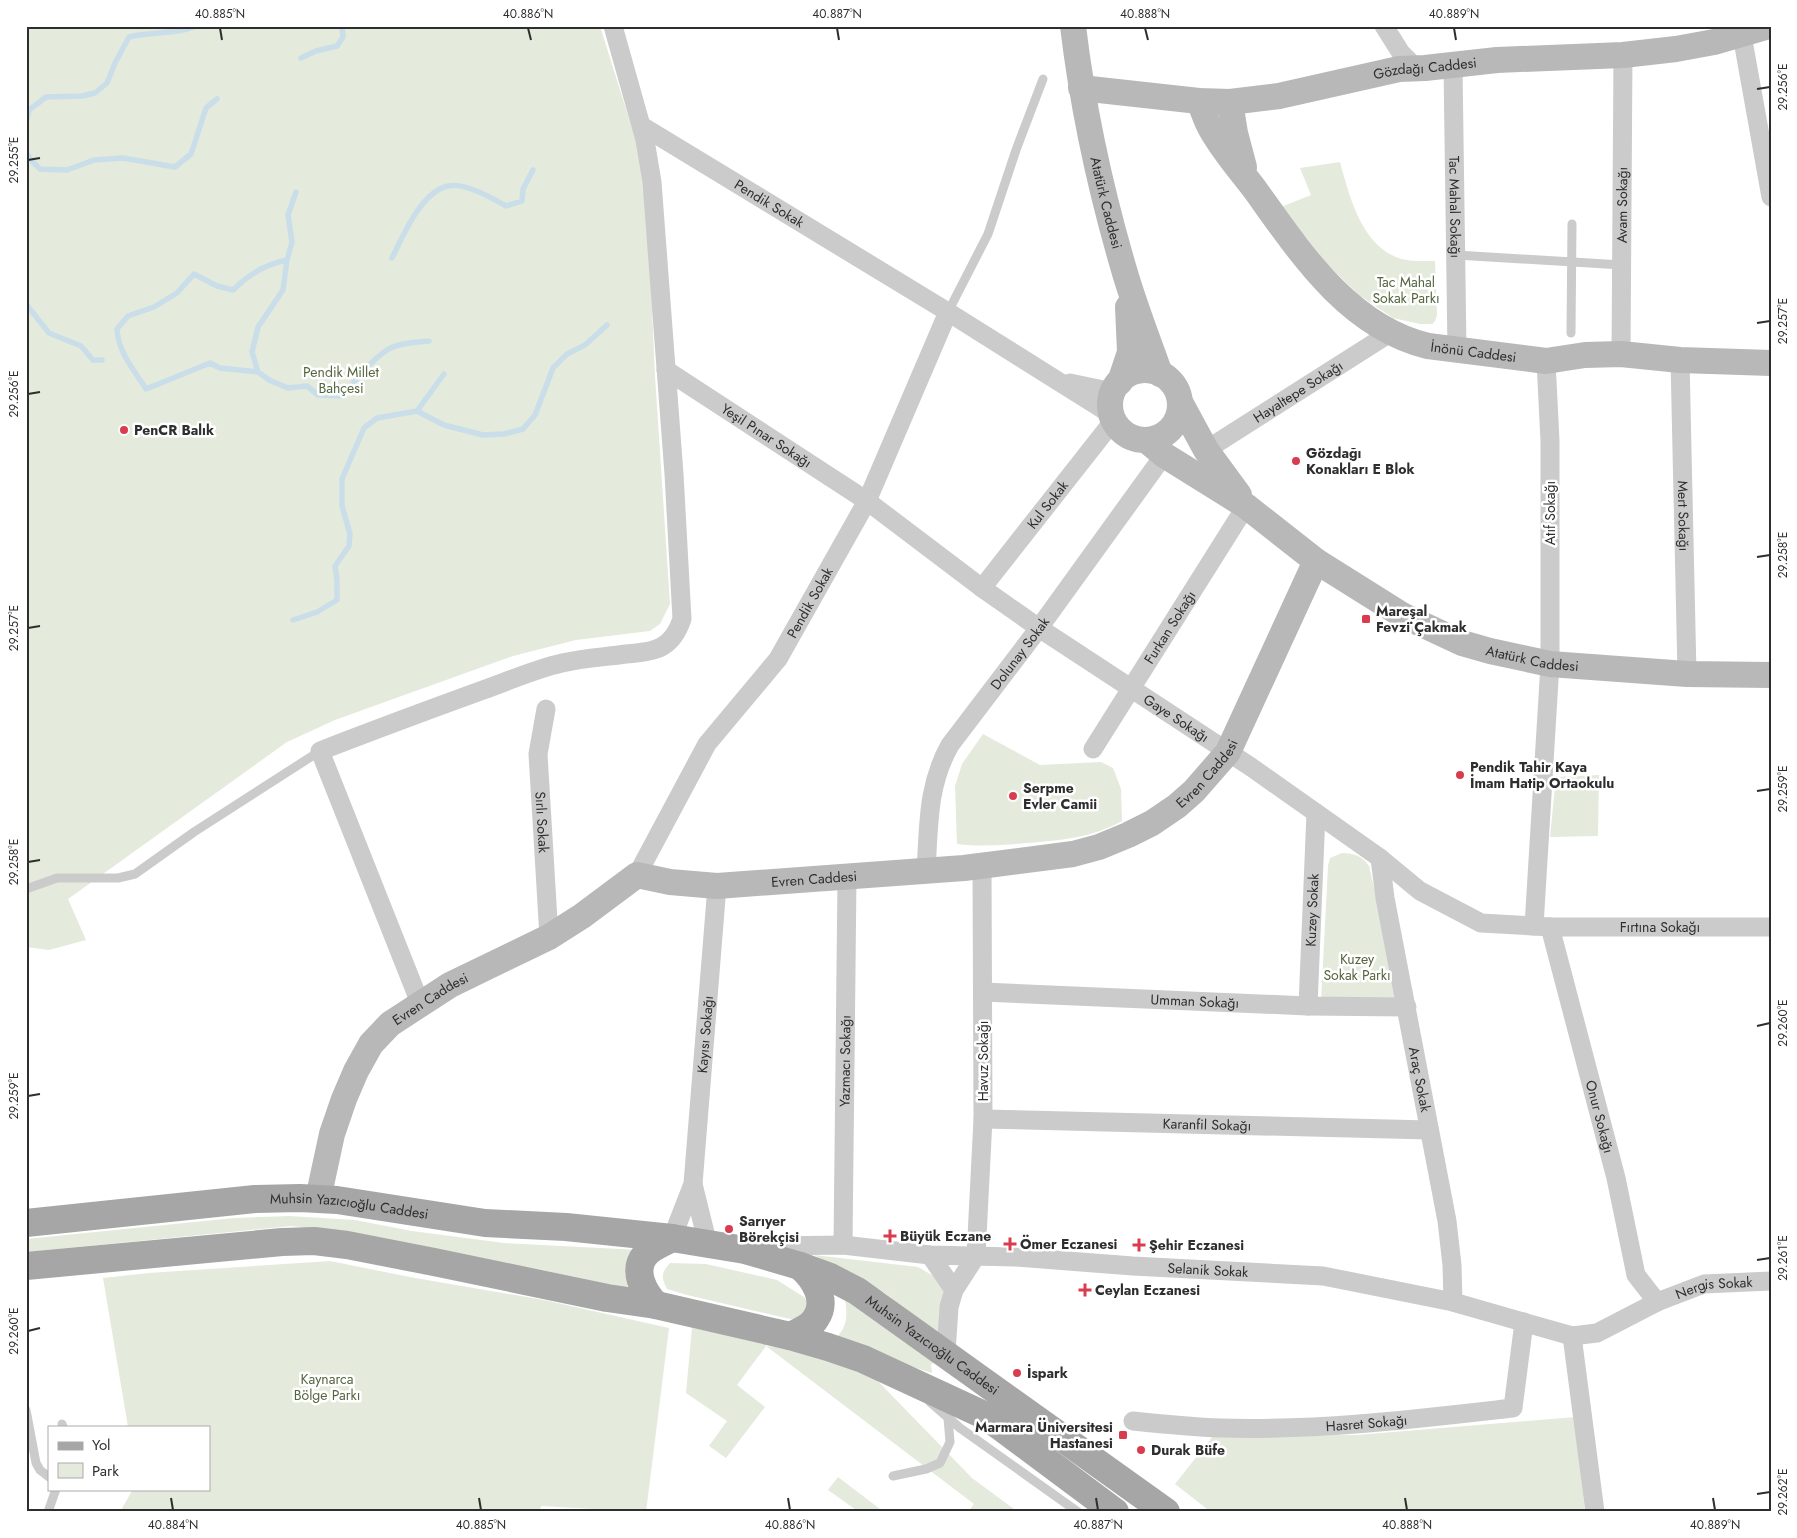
<svg xmlns="http://www.w3.org/2000/svg" width="1797" height="1538" font-family="Jost,sans-serif">
<style>
.green{fill:#e4eadc}
.lines{fill:none;stroke-linecap:round;stroke-linejoin:round}
.stream{stroke:#cadee9;stroke-width:5.5}
.lane{stroke:#cbcbcb;stroke-width:9}
.street{stroke:#cbcbcb;stroke-width:19}
.secondary{stroke:#b8b8b8;stroke-width:26}
.primary{stroke:#a6a6a6;stroke-width:28}
.ticks{fill:none;stroke:#2e2e2e;stroke-width:2}
.poi-dot{fill:#d93c4e;stroke:#fff;stroke-width:2}
.labels{text-anchor:middle;stroke-width:5;stroke-linejoin:round;paint-order:stroke}
.street-label{font-size:14px;fill:#2e2e2e;stroke:#fff}
.park-label{font-size:14px;fill:#53663e;stroke:#fff}
.poi-label{font-size:14px;font-weight:bold;fill:#2e2e2e;stroke:#fff;text-anchor:start}
.neatline{fill:none;stroke:#2e2e2e;stroke-width:2}
.ticks-label{font-size:12px;text-anchor:middle;fill:#2e2e2e}
</style>
<rect width="100%" height="100%" fill="#fff"/>
<path class="green" d="M26 26H600L641 157 647 195 655 376 670 604 660 624 650 631 576 640 513 656 335 720 287 742 68 899 86 940 49 950 26 947Z
M1340 162C1349 195 1361 243 1396 257 1408 262 1422 261 1435 261L1437 315 1435 321 1432 324H1420L1393 318 1359 295 1327 264 1281 207 1311 195 1300 168Z
M983 734 1040 765 1101 762 1113 768 1121 789 1122 821C1091 838 1062 840 1028 843 1003 845 983 847 957 844L955 786 962 764Z
M1599 775 1598 836 1550 837 1556 777Z
M1342 853C1354 853 1362 856 1369 866L1395 979 1397 998 1321 1002 1328 866 1330 858Z
M289 1216 355 1220 412 1231 504 1243 639 1250 626 1289 352 1233 291 1226 26 1252V1239L234 1218Z
M814 1255 918 1267 937 1278 944 1288 941 1337 885 1293Z
M330 1261 415 1278 544 1300 669 1328 646 1512 541 1506 540 1512H120L133 1489H209V1427H128L103 1278 149 1273Z
M670 1263 706 1264 777 1280 804 1297 811 1307 799 1321 687 1295 667 1289C661 1277 661 1273 670 1263Z
M845 1299 937 1362 931 1364 932 1373 833 1341C847 1328 848 1318 845 1299Z
M692 1328 761 1341 766 1346 810 1350 870 1373 972 1478 1018 1512H968L974 1504 766 1346 737 1385 765 1407 726 1458 709 1446 727 1421 686 1393Z
M1575 1417 1585 1512H1211L1175 1484 1213 1436 1357 1435Z
M838 1477 884 1512H859L828 1490Z"/>
<g class="lines">
<path class="stream" d="M301 58 316 51 337 46 343 37 342 26
M26 122 29 110 46 97 82 96 95 93 107 83 115 63 129 37C151 31 175 35 196 26
M26 152 31 160 40 169 67 170 94 160 123 158 175 167 191 154 206 108 217 99
M392 258C403 236 421 192 448 186 464 182 492 198 506 206L522 201 523 189 533 170
M287 260C266 264 248 275 233 290L217 286 194 274 177 293 154 307 128 316 117 329C118 352 134 370 146 389L210 363 220 368 258 372 269 380 288 388 307 386 318 395 343 396C355 380 371 361 387 350 398 343 416 342 429 341
M26 304 49 333 81 346 93 360H102
M258 372 252 352 258 327 283 290 287 260 292 242 288 215 296 192
M417 411 444 425 483 435 504 434 523 429 535 415 553 368 567 354 585 345 607 325
M293 620 317 612 337 600V580L335 566 349 546 350 534 342 506V479L364 428 377 418 417 411 444 374"/>
<path class="lane" d="M1456 255 1622 265
M948 312 988 234 1016 150 1043 79
M1571 333 1572 224
M26 889 57 878H118L135 874 194 832 320 751
M930 1402 960 1428 1078 1512
M26 1410 36 1463 40 1470 49 1477
M62 1424 63 1427
M893 1476 926 1469 940 1463 950 1442 948 1418
M48 1512 56 1489"/>
<g class="street">
<path d="M1384 26 1401 53 1416 68"/>
<path d="M1742 35 1771 197"/>
<path id="s1" d="M1453 66 1457 350"/>
<path id="s2" d="M642 126 948 312 1112 415"/>
<path id="s3" d="M1621 354 1623 55"/>
<path id="s4" d="M1680 360 1687 674"/>
<path id="s5" d="M666 370 867 501 982 588 1039 628 1251 767 1380 858 1420 891 1481 923 1550 927H1771"/>
<path d="M1070 383 1113 392"/>
<path id="s6" d="M1206 450 1390 333"/>
<path id="s7" d="M982 588 1114 420"/>
<path id="s8" d="M546 709 538 754 549 937"/>
<path id="s9" d="M1093 749 1246 506"/>
<path id="s10" d="M1380 858 1385 898 1447 1221 1452 1265 1453 1302"/>
<path id="s11" d="M926 871C929 825 927 786 950 745L1039 628 1164 455"/>
<path id="s12" d="M637 875 707 744 778 659 867 501 948 312"/>
<path d="M1534 926 1550 664V441L1546 361"/>
<path id="s13" d="M1550 927 1616 1178 1636 1275 1657 1302"/>
<path id="s14" d="M983 992 1308 1006 1407 1007"/>
<path d="M420 1003 320 751C374 730 428 710 483 690 509 681 535 669 562 663 583 658 605 657 626 654 655 652 672 649 682 619L674 474 652 182 645 140 613 26"/>
<path id="s15" d="M1308 1006 1316 813"/>
<path id="s16" d="M983 1119 1429 1130"/>
<path d="M693 1184 708 1245"/>
<path id="s17" d="M672 1238 693 1184 717 886"/>
<path id="s18" d="M843 1245 847 877"/>
<path id="s19" d="M755 1248 771 1246 843 1245 930 1255 1015 1257 1133 1266 1323 1276 1453 1302 1572 1336 1597 1333 1657 1302 1704 1284 1771 1281"/>
<path d="M930 1255 954 1290"/>
<path d="M1572 1336 1595 1512"/>
<path d="M946 1353 949 1307 954 1290 976 1256 983 1119 982 867"/>
<path id="s20" d="M1133 1421C1162 1424 1191 1427 1220 1428 1318 1431 1416 1419 1513 1408L1524 1322"/>
</g>
<g class="secondary">
<path id="s21" d="M1073 26C1083 110 1101 192 1125 273 1135 307 1148 340 1160 374"/>
<path id="s22" d="M1081 88 1199 101 1230 102 1279 96 1399 69 1425 68 1497 60 1623 55 1676 49 1714 42 1769 26"/>
<path id="s23" d="M1199 101C1203 110 1206 121 1211 129 1223 151 1241 171 1256 191 1301 254 1349 327 1428 346L1546 361 1585 355 1621 354 1680 360 1771 363"/>
<path d="M1230 102 1235 133 1244 167"/>
<circle cx="1145" cy="405" r="35"/>
<path d="M1120 382 1130 352 1128 307"/>
<path d="M1180 402 1206 450 1239 495"/>
<path id="s24" d="M1146 440 1164 455 1246 506 1316 561 1402 615 1462 643 1490 651 1550 664 1687 674 1771 675"/>
<path id="s25" d="M318 1199 332 1134 344 1099 356 1071 371 1044 390 1024 450 985 549 937 582 916 637 875 670 882 717 886 964 868 1073 854 1099 847 1128 835 1152 823 1177 806 1194 791 1228 752 1316 561"/>
</g>
<g class="primary">
<path id="s26" d="M26 1223 255 1199 300 1198 337 1200 485 1223 566 1227 672 1238 745 1250 800 1266 830 1277 857 1291 1166 1512"/>
<path d="M26 1266 282 1242 314 1241 347 1245 434 1262 607 1298 656 1305 790 1336 828 1347 863 1359 986 1416 1115 1512"/>
<path d="M656 1305C644 1293 632 1271 645 1255 651 1247 663 1243 672 1238"/>
<path d="M790 1336C799 1332 811 1327 816 1318 828 1300 814 1278 800 1266"/>
</g>
</g>
<path class="ticks" d="M220 28 222 40M528 28 531 40M837 28 839 40M1145 28 1148 40M1454 28 1456 40M1757 89 1770 87M28 160 40 158M1757 323 1770 321M28 394 40 392M1757 557 1770 555M28 628 40 626M1757 791 1770 789M28 862 40 860M1757 1026 1770 1023M28 1096 40 1094M1757 1260 1770 1258M28 1331 40 1328M1757 1494 1770 1492M171 1498 173 1510M479 1498 481 1510M788 1498 790 1510M1096 1498 1098 1510M1405 1498 1407 1510M1713 1498 1715 1510"/>
<g class="poi-dot">
<circle cx="124" cy="430" r="5"/>
<circle cx="1296" cy="461" r="5"/>
<rect x="1361" y="614" width="10" height="10" rx="2.5"/>
<circle cx="1460" cy="775" r="5"/>
<circle cx="1013" cy="796" r="5"/>
<circle cx="729" cy="1229" r="5"/>
<path d="M887.5 1228.5h5v5h5v5h-5v5h-5v-5h-5v-5h5z"/>
<path d="M1007.5 1236.5h5v5h5v5h-5v5h-5v-5h-5v-5h5z"/>
<path d="M1136.5 1237.5h5v5h5v5h-5v5h-5v-5h-5v-5h5z"/>
<path d="M1082.5 1282.5h5v5h5v5h-5v5h-5v-5h-5v-5h5z"/>
<circle cx="1017" cy="1373" r="5"/>
<rect x="1118" y="1430" width="10" height="10" rx="2.5"/>
<circle cx="1141" cy="1450" r="5"/>
</g>
<g class="labels">
<g class="street-label">
<text dy="5" stroke="none"><textPath href="#s22" startOffset="348">Gözdağı Caddesi</textPath></text>
<text dy="5" stroke="none"><textPath href="#s2" startOffset="149">Pendik Sokak</textPath></text>
<text dy="5" stroke="none"><textPath href="#s21" startOffset="180">Atatürk Caddesi</textPath></text>
<text dy="5" stroke="none"><textPath href="#s3" startOffset="149">Avam Sokağı</textPath></text>
<text dy="5" stroke="none"><textPath href="#s1" startOffset="141">Tac Mahal Sokağı</textPath></text>
<text dy="5" stroke="none"><textPath href="#s23" startOffset="390">İnönü Caddesi</textPath></text>
<text dy="5" stroke="none"><textPath href="#s6" startOffset="109">Hayaltepe Sokağı</textPath></text>
<text dy="5" stroke="none"><textPath href="#s5" startOffset="120">Yeşil Pınar Sokağı</textPath></text>
<text dy="5" stroke="none"><textPath href="#s7" startOffset="106">Kul Sokak</textPath></text>
<text transform="translate(1550 513) rotate(-90)" y="5">Atıf Sokağı</text>
<text dy="5" stroke="none"><textPath href="#s4" startOffset="156">Mert Sokağı</textPath></text>
<text dy="5" stroke="none"><textPath href="#s12" startOffset="324">Pendik Sokak</textPath></text>
<text dy="5" stroke="none"><textPath href="#s9" startOffset="144">Furkan Sokağı</textPath></text>
<text dy="5" stroke="none"><textPath href="#s11" startOffset="245">Dolunay Sokak</textPath></text>
<text dy="5" stroke="none"><textPath href="#s24" startOffset="449">Atatürk Caddesi</textPath></text>
<text dy="5" stroke="none"><textPath href="#s5" startOffset="618">Gaye Sokağı</textPath></text>
<text dy="5" stroke="none"><textPath href="#s25" startOffset="1080">Evren Caddesi</textPath></text>
<text dy="5" stroke="none"><textPath href="#s8" startOffset="114">Sırlı Sokak</textPath></text>
<text dy="5" stroke="none"><textPath href="#s25" startOffset="660">Evren Caddesi</textPath></text>
<text dy="5" stroke="none"><textPath href="#s15" startOffset="96">Kuzey Sokak</textPath></text>
<text dy="5" stroke="none"><textPath href="#s5" startOffset="1165">Fırtına Sokağı</textPath></text>
<text dy="5" stroke="none"><textPath href="#s25" startOffset="240">Evren Caddesi</textPath></text>
<text dy="5" stroke="none"><textPath href="#s14" startOffset="212">Umman Sokağı</textPath></text>
<text dy="5" stroke="none"><textPath href="#s17" startOffset="208">Kayısı Sokağı</textPath></text>
<text dy="5" stroke="none"><textPath href="#s18" startOffset="184">Yazmacı Sokağı</textPath></text>
<text transform="translate(983 1061) rotate(-90)" y="5">Havuz Sokağı</text>
<text dy="5" stroke="none"><textPath href="#s10" startOffset="225">Araç Sokak</textPath></text>
<text dy="5" stroke="none"><textPath href="#s13" startOffset="196">Onur Sokağı</textPath></text>
<text dy="5" stroke="none"><textPath href="#s16" startOffset="224">Karanfil Sokağı</textPath></text>
<text dy="5" stroke="none"><textPath href="#s26" startOffset="325">Muhsin Yazıcıoğlu Caddesi</textPath></text>
<text dy="5" stroke="none"><textPath href="#s19" startOffset="454">Selanik Sokak</textPath></text>
<text dy="5" stroke="none"><textPath href="#s19" startOffset="978">Nergis Sokak</textPath></text>
<text dy="5" stroke="none"><textPath href="#s26" startOffset="936">Muhsin Yazıcıoğlu Caddesi</textPath></text>
<text dy="5" stroke="none"><textPath href="#s20" startOffset="234">Hasret Sokağı</textPath></text>
</g>
<g class="park-label">
<text x="1406" y="287">Tac Mahal<tspan x="1406" dy="16">Sokak Parkı</tspan></text>
<text x="341" y="377">Pendik Millet<tspan x="341" dy="16">Bahçesi</tspan></text>
<text x="1357" y="964">Kuzey<tspan x="1357" dy="16">Sokak Parkı</tspan></text>
<text x="327" y="1384">Kaynarca<tspan x="327" dy="16">Bölge Parkı</tspan></text>
</g>
<g class="poi-label">
<text x="134" y="435">PenCR Balık</text>
<text x="1306" y="458">Gözdağı<tspan x="1306" dy="16">Konakları E Blok</tspan></text>
<text x="1376" y="616">Mareşal<tspan x="1376" dy="16">Fevzi̇ Çakmak</tspan></text>
<text x="1470" y="772">Pendik Tahir Kaya<tspan x="1470" dy="16">İmam Hatip Ortaokulu</tspan></text>
<text x="1023" y="793">Serpme<tspan x="1023" dy="16">Evler Camii</tspan></text>
<text x="739" y="1226">Sarıyer<tspan x="739" dy="16">Börekçisi</tspan></text>
<text x="900" y="1241">Büyük Eczane</text>
<text x="1020" y="1249">Ömer Eczanesi</text>
<text x="1149" y="1250">Şehir Eczanesi</text>
<text x="1095" y="1295">Ceylan Eczanesi</text>
<text x="1027" y="1378">İspark</text>
<text x="1113" y="1432" text-anchor="end">Marmara Üniversitesi<tspan x="1113" dy="16">Hastanesi</tspan></text>
<text x="1151" y="1455">Durak Büfe</text>
</g>
</g>
<rect width="1797" height="1538" fill="none" stroke="#ffffff" stroke-width="55"/>
<rect x="48" y="1426" width="162" height="65" fill="#ffffff" stroke="#ababab"/>
<rect x="58" y="1442" width="25" height="8" fill="#a6a6a6" stroke="#ababab"/>
<text x="92" y="1450" font-size="15" fill="#2e2e2e">Yol</text>
<rect x="58" y="1463" width="25" height="15" fill="#e4eadc" stroke="#ababab"/>
<text x="92" y="1476" font-size="15" fill="#2e2e2e">Park</text>
<rect x="28" y="28" width="1742" height="1482" class="neatline"/>
<g class="ticks-label">
<text x="220" y="18">40.885°N</text>
<text x="528" y="18">40.886°N</text>
<text x="837" y="18">40.887°N</text>
<text x="1145" y="18">40.888°N</text>
<text x="1454" y="18">40.889°N</text>
<text transform="translate(1783 87) rotate(-90)" y="4">29.256°E</text>
<text transform="translate(14 160) rotate(-90)" y="4">29.255°E</text>
<text transform="translate(1783 321) rotate(-90)" y="4">29.257°E</text>
<text transform="translate(14 394) rotate(-90)" y="4">29.256°E</text>
<text transform="translate(1783 555) rotate(-90)" y="4">29.258°E</text>
<text transform="translate(14 628) rotate(-90)" y="4">29.257°E</text>
<text transform="translate(1783 789) rotate(-90)" y="4">29.259°E</text>
<text transform="translate(14 862) rotate(-90)" y="4">29.258°E</text>
<text transform="translate(1783 1023) rotate(-90)" y="4">29.260°E</text>
<text transform="translate(14 1096) rotate(-90)" y="4">29.259°E</text>
<text transform="translate(1783 1258) rotate(-90)" y="4">29.261°E</text>
<text transform="translate(14 1331) rotate(-90)" y="4">29.260°E</text>
<text transform="translate(1783 1492) rotate(-90)" y="4">29.262°E</text>
<text x="173" y="1529">40.884°N</text>
<text x="481" y="1529">40.885°N</text>
<text x="790" y="1529">40.886°N</text>
<text x="1098" y="1529">40.887°N</text>
<text x="1407" y="1529">40.888°N</text>
<text x="1715" y="1529">40.889°N</text>
</g>
</svg>
